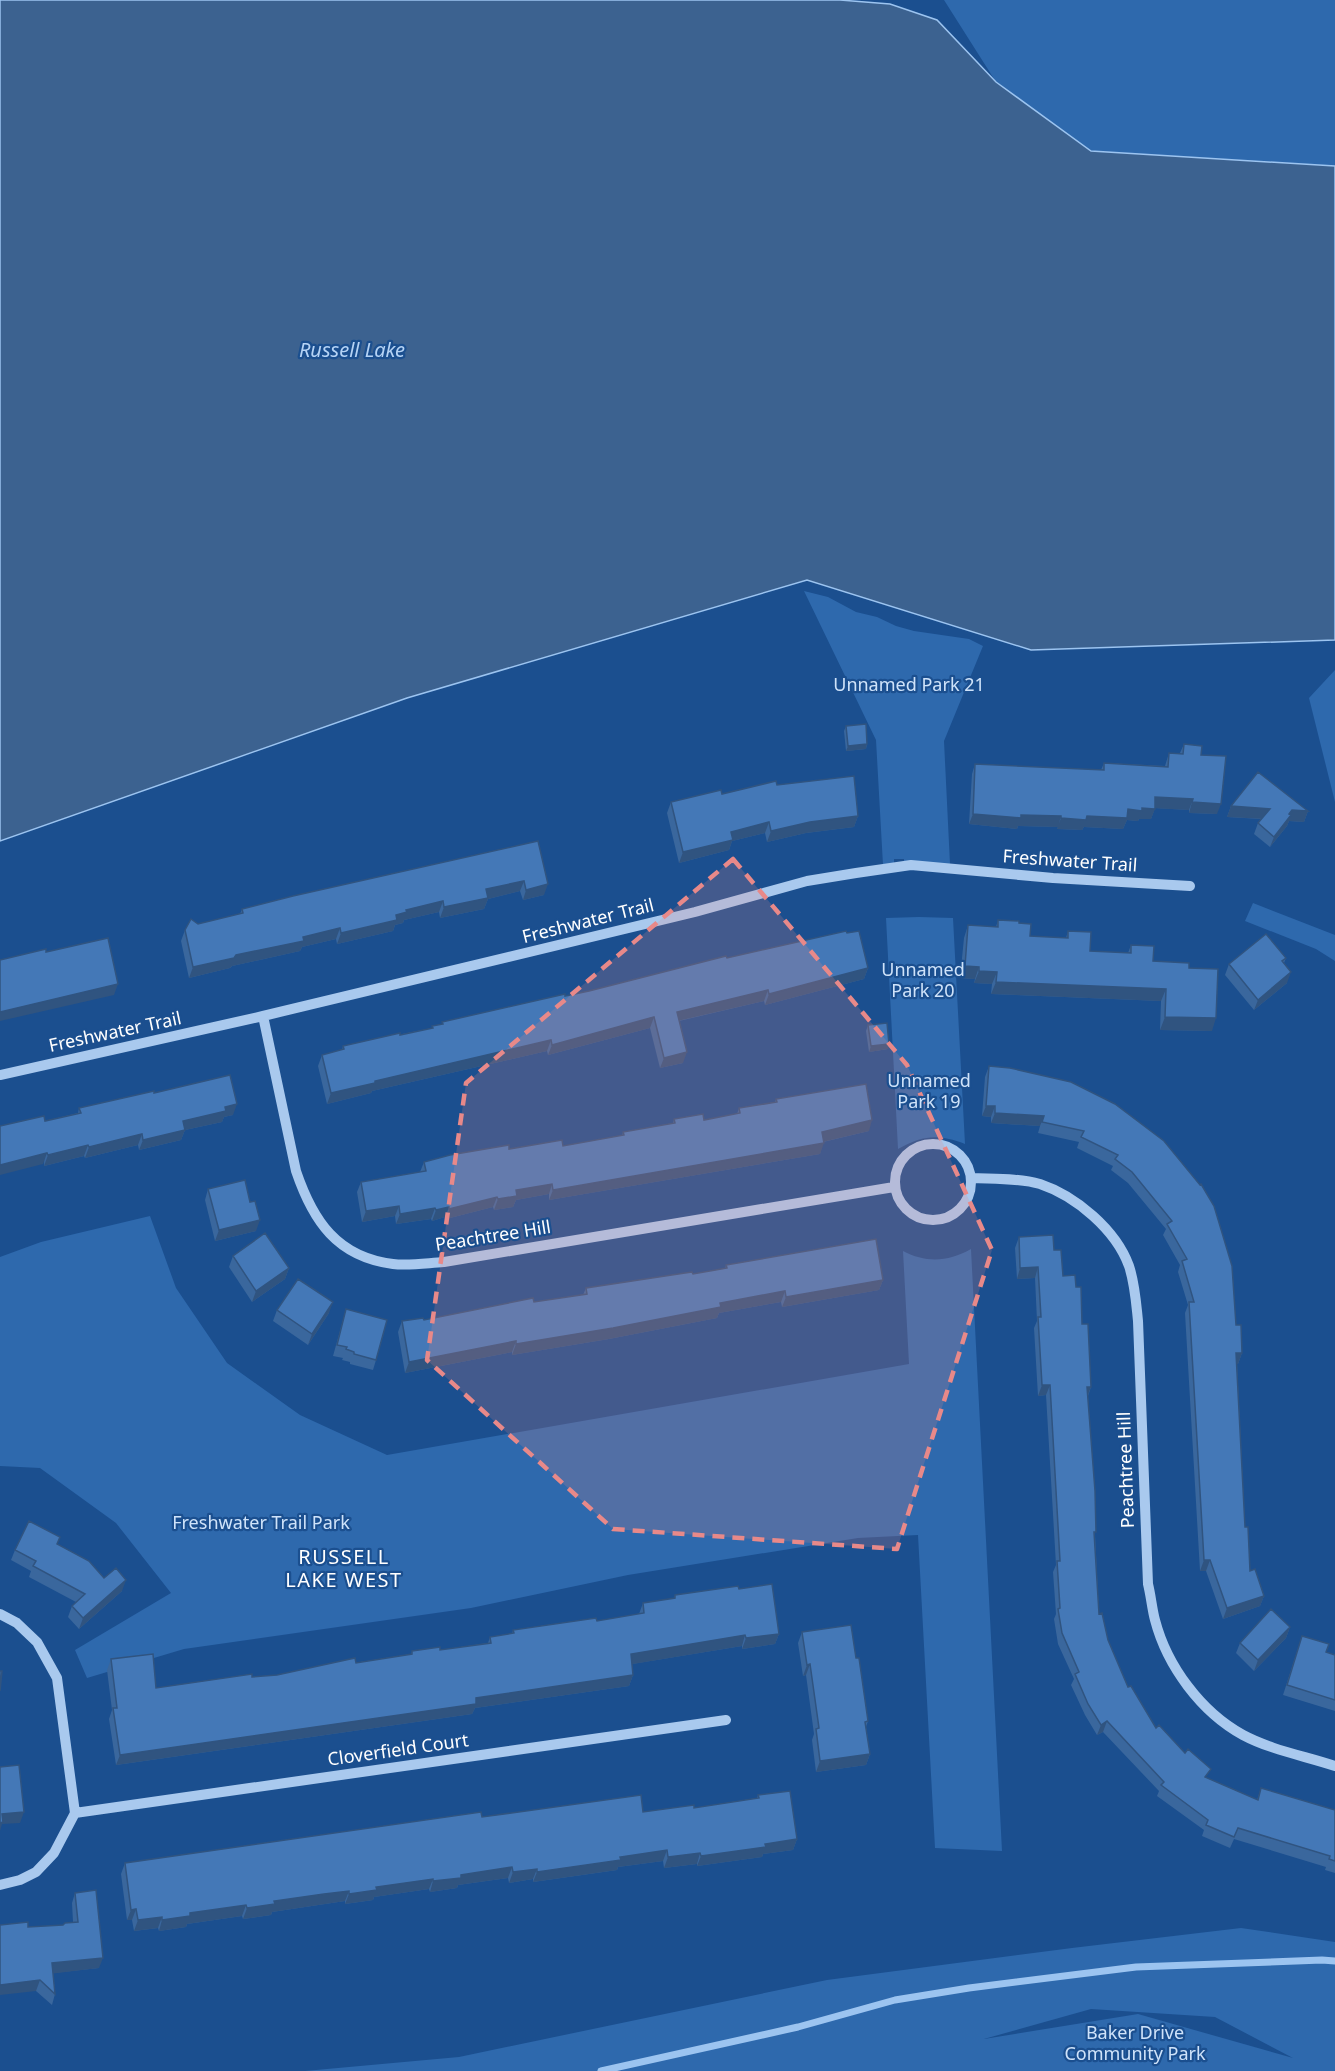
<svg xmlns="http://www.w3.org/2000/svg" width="1335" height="2071" font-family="'Noto Sans',sans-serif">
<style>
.green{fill:#2e69ad;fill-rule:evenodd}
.water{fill:#3c6290;stroke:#9cc4f0;stroke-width:1.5}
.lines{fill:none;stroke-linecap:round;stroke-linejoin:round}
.stream{stroke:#9cc4f0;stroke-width:7}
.minor{stroke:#a9c9ee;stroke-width:10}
.wall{fill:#3a679d}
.shaded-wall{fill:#305480}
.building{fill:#4478b7;stroke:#305480;stroke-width:1.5}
.marked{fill:#e88989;fill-opacity:0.2;stroke:#e88989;stroke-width:4.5;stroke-dasharray:12 8;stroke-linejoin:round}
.labels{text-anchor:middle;stroke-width:4.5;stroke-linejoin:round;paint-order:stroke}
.park-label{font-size:18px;fill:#cfe3fa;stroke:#1b4f8f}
.street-label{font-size:18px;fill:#fff;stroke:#1b4f8f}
.water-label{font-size:20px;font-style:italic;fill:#b5d3f5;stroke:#1b4f8f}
.neighbourhood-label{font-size:20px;letter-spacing:1.5px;fill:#fff;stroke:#1b4f8f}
</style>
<rect width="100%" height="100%" fill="#1b4f8f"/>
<path class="green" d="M944 0H1335V166L1091 151 996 82Z
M804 591 828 597 856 612 877 617 896 626 914 631 969 639 983 646 944 741 950 864H904V859H894V864L883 865 876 740Z
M1335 670V802L1309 698Z
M1253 903 1335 935V961L1316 949 1245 921Z
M919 917 953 918 965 1144C938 1134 924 1135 898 1149L886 918Z
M150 1216 176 1288 227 1363 300 1415 387 1455 909 1364 903 1251C926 1263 948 1262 971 1249L1002 1851 935 1848 918 1535 858 1538 628 1575 471 1608 184 1649 87 1678 75 1650 171 1593 116 1523 40 1468 0 1466V1257L41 1242Z
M1241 1928 1335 1942V2071H305L459 2057 827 1980 1072 1948ZM1091 2009 1215 2017 1293 2058 1138 2014 984 2039Z"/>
<path class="water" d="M0 0H840L890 4 937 20 996 82 1091 151 1335 166V640L1031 650 807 580 407 698 0 841Z"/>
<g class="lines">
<path class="stream" d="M601 2071 798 2027 895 2000 969 1988 1136 1967 1322 1960 1335 1961"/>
<path class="minor" d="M263 1016 296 1171C313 1221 337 1257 393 1264 409 1266 427 1263 444 1262L894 1187
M0 1075 263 1016 695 912 807 881 856 873 911 865 1053 878 1190 886
M895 1182a38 38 0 1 1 76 0a38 38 0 1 1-76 0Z
M972 1178C994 1179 1019 1178 1040 1184 1076 1196 1116 1230 1129 1266 1135 1284 1136 1302 1138 1321L1148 1584C1151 1596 1152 1609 1155 1620 1167 1666 1201 1712 1243 1735 1271 1750 1305 1756 1335 1766
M0 1614 17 1623 37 1642 57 1678 75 1813 54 1853 36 1872 20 1880 0 1885
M75 1813 726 1720"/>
</g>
<path class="wall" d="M846 726 867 744 866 749 846 751 844 731Z
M1184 744 1201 755 1217 814 1189 813V810L1155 808 1151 819H1139L1138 821 1127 820 1123 829 1084 827 1082 830 1057 829 1058 827 1018 826 1017 829 969 824 972 774 975 764 1101 770 1104 763 1165 766 1169 753H1180Z
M777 785 858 816 854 827 806 833 767 842 765 833 732 841 729 850 679 863 667 813 671 802Z
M1231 806 1308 811 1304 822 1289 821 1287 826 1270 847 1254 834 1258 823 1261 819 1227 817Z
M538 841 544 895 523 900 520 891 488 899 484 909 440 918 439 912 404 920 403 923 395 925 393 931 337 944 336 939 302 947 300 951 232 966 230 968 189 978 181 941 185 930 240 914 242 909Z
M998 920 1019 923 1030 936 1066 938 1068 931 1090 951 1128 953 1131 945 1153 961 1189 968 1212 1031 1160 1030 1161 1001 991 994 992 984 974 983 975 979 960 978 964 938 968 925 996 927Z
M847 933 868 968 864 979 765 1005 764 1001 679 1021 683 1063 660 1068 650 1028 548 1055 547 1051 372 1091 371 1093 327 1104 318 1066 322 1055 342 1050 343 1046 432 1028V1026L442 1024V1022L589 991 727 958Z
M1286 958 1284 963 1287 983 1254 1010 1225 975 1229 964Z
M868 1025 889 1044 888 1049 869 1052 866 1031Z
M989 1066 1115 1104 1236 1325 1242 1353 1238 1364H1237L1245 1527 1250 1571 1264 1596 1260 1606 1223 1619 1206 1571H1200L1185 1313 1188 1305 1178 1272 1180 1265 1163 1235 1166 1229 1128 1183 1111 1170 1113 1166 1077 1148 1079 1142 1038 1133 1040 1126 991 1123V1117L982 1116 985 1077Z
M154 1093 233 1115 224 1117 222 1122 185 1130 181 1140 139 1150 138 1145 85 1158 84 1156 44 1166 45 1121 78 1113 79 1108Z
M776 1099 869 1131 823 1142 820 1154 549 1200V1194L516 1200 513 1207 494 1210 493 1207 446 1219 445 1217 432 1221 431 1219 396 1224 395 1216 362 1222 357 1192 361 1182 420 1172 424 1162 509 1149 563 1146 622 1136 623 1132 673 1123 674 1119 704 1120 737 1114 739 1108 775 1102Z
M208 1189 256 1231 215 1241 205 1200Z
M1019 1237 1054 1250 1063 1276 1076 1287 1082 1324 1091 1387 1088 1396 1099 1614 1108 1640 1128 1687 1156 1728 1208 1779 1257 1800 1261 1788 1335 1810V1873L1325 1870 1326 1867 1234 1839 1230 1848 1202 1836 1204 1830 1157 1796 1159 1791 1103 1732 1097 1735 1085 1715 1071 1685 1074 1679 1058 1644 1054 1619 1056 1614 1053 1572 1056 1565 1046 1395 1038 1396 1034 1328 1037 1321 1035 1278 1017 1279 1015 1248Z
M233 1256 289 1268 285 1279 252 1302 229 1267Z
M726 1265 883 1280 879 1290 782 1307 781 1302 719 1313 717 1318 609 1339 512 1355V1352L405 1373 398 1332 402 1321 424 1320 534 1302 583 1295 586 1288 693 1274 725 1269Z
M346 1309 376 1360 373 1370 350 1364V1362L342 1360 343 1358 333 1356 343 1320Z
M277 1310 329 1313 308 1345 273 1321Z
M58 1544 122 1591 79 1629 68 1617 72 1606 76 1602 29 1577 31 1571 11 1560 15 1550Z
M739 1589 779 1634 775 1644 742 1649V1646L632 1664 633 1675 629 1686 475 1708 472 1714 116 1765 109 1719 112 1710 107 1670 111 1659 156 1688 252 1677 277 1675 411 1654 412 1651 440 1650 488 1643 490 1637 512 1634 513 1630 597 1621 639 1614 643 1603 674 1599 675 1595Z
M1290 1627 1286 1638 1254 1671 1236 1653 1240 1643Z
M802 1632 856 1658 868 1721 866 1727 870 1754 866 1765 816 1772 812 1740 814 1734 806 1675 803 1676 798 1643Z
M1302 1636 1326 1652 1335 1655V1711L1283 1695Z
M758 1795 797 1839 793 1850 763 1854 762 1857 697 1866V1864L664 1868 663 1861 618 1867 617 1870 533 1882V1879L509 1883 508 1878 458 1885 457 1888 430 1892 429 1889 374 1897 373 1900 345 1904V1901L272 1912 271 1915 243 1919 242 1916 187 1924 186 1927 159 1931 158 1928 134 1931 132 1920H127L121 1874 125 1863 482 1817 643 1812 694 1808 757 1798Z
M75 1893 99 1968 53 1973 55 1994 52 2005 36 1991 28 1927 63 1925 73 1922 72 1903Z"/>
<path class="shaded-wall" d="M867 744 866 749 846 751 848 746Z
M1155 797 1193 799 1189 810 1151 808Z
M1192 802 1221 804 1217 814 1189 813Z
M1231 806 1270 809 1266 819 1227 817Z
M1142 808 1155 809 1151 819H1139L1138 821 1127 820 1123 829 1084 827 1082 830 1057 829 1061 818 1087 816 1128 809Z
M1292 810 1308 811 1304 822 1289 821 1287 826 1270 847 1274 837Z
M973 814 1021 815 1061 816 1058 827 1018 826 1017 829 969 824Z
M858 816 854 827 806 833 767 842 771 831 810 822Z
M769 822 765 833 732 841 729 850 679 863 683 852 731 832Z
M524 881 520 891 488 899 484 909 440 918 444 907 486 889Z
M548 884 544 895 523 900 526 890Z
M443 901 439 912 404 920 403 923 395 925 393 931 337 944 341 933 396 915 406 910Z
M340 928 336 939 302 947 300 951 232 966 230 968 189 978 193 967 303 937Z
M965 966 979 967 975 979 960 978Z
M868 968 864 979 765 1005 769 994Z
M979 971 997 972 992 984 974 983Z
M1291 972 1287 983 1254 1010 1258 1000Z
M996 982 1166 989 1161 1001 991 994Z
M118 984 114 995 0 1021V1012Z
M768 990 764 1001 673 1022 677 1012Z
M654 1017 650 1028 548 1055 552 1045Z
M1165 1017 1216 1018 1212 1031 1160 1030Z
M551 1040 547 1051 372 1091 371 1093 327 1104 331 1093 375 1081Z
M889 1044 888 1049 869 1052 871 1046Z
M687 1052 683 1063 660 1068 664 1058Z
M237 1104 233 1115 224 1117 222 1122 185 1130 181 1140 139 1150 143 1140 183 1121 225 1107Z
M986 1106H995L991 1117 982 1116Z
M995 1113 1044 1116 1040 1126 991 1123Z
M872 1120 869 1131 818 1143 822 1132Z
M142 1134 138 1145 85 1158 89 1147Z
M824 1143 820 1154 549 1200 553 1190Z
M88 1145 84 1156 44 1166 48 1155Z
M47 1153 43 1164 0 1175V1165Z
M552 1184 549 1194 516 1200 513 1207 494 1210 498 1199 516 1190Z
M497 1197 493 1207 446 1219 449 1209Z
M399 1206 395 1216 362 1222 366 1211Z
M449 1207 445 1217 432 1221 436 1210Z
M435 1208 431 1219 396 1224 400 1214Z
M260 1220 256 1231 215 1241 219 1230Z
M1038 1267 1035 1278 1017 1279 1020 1268Z
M289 1268 285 1279 252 1302 256 1291Z
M883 1280 879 1290 782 1307 786 1297Z
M785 1291 781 1302 719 1313 717 1318 609 1339 512 1355 516 1344 720 1303Z
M333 1302 329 1313 308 1345 312 1334Z
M516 1341 512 1352 405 1373 409 1362Z
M1236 1353H1242L1238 1364H1233Z
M1042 1385H1050L1046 1395 1038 1396Z
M1087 1387H1091L1087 1397Z
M1204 1560H1210L1206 1571H1200Z
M126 1580 122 1591 79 1629 83 1618Z
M1264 1596 1260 1606 1223 1619 1227 1608Z
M1290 1627 1286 1638 1254 1671 1258 1660Z
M779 1634 775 1644 742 1649 746 1638Z
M745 1635 742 1646 627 1665 631 1654Z
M810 1664 806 1675 803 1676 807 1665Z
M633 1675 629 1686 475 1708 472 1714 116 1765 120 1755 476 1698Z
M1107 1721 1103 1732 1097 1735 1101 1725Z
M870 1754 866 1765 816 1772 820 1761Z
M24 1812 20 1823 2 1824 0 1831V1820L2 1814Z
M797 1839 793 1850 763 1854 762 1857 697 1866 701 1856 765 1844Z
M667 1850 663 1861 618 1867 617 1870 533 1882 537 1872 620 1857Z
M700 1853 697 1864 664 1868 668 1857Z
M512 1867 508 1878 458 1885 457 1888 430 1892 433 1881 461 1875Z
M537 1869 533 1879 509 1883 513 1872Z
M433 1879 429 1889 374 1897 373 1900 345 1904 349 1894 376 1887Z
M349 1891 345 1901 272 1912 271 1915 243 1919 247 1908 274 1901Z
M246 1905 242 1916 187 1924 186 1927 159 1931 162 1920 190 1913Z
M136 1909 132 1920H127L131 1910Z
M162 1917 158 1928 134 1931 138 1920Z
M103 1958 99 1968 49 1974 52 1963Z
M40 1980 36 1991 0 1995V1985Z"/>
<path class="building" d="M866 724 867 744 848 746 846 726Z
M1184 744 1202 746 1201 755 1226 756 1221 804 1192 802 1193 799 1155 797V809L1142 808V811L1128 809 1127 818 1087 816 1086 820 1061 818V816L1021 815V818L973 814 975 764 1104 770V763L1168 767 1169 753 1183 754Z
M1258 772 1308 811 1292 810 1289 814 1291 815 1274 837 1258 823 1270 809 1231 806Z
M854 776 858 816 810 822 771 831 769 822 731 832 733 840 683 852 671 802 721 790 722 794 776 781 777 785Z
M538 841 548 884 526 890 524 881 486 889 488 898 444 907 443 901 406 910 407 912 396 915 397 920 341 933 340 928 303 937 304 941 236 955 234 958 193 967 185 930 191 919 198 924 243 913 242 909 293 896Z
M998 920 1019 921V923L1031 924 1030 936 1068 938V931L1091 932 1090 951 1131 953V945L1154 946 1153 961 1189 963V968L1218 969 1216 1018 1165 1017 1166 989 996 982 997 972 979 971V967L965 966 968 925 998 927Z
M846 931 847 933 859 931 868 968 769 994 768 990 677 1012 687 1052 664 1058 654 1017 552 1045 551 1040 375 1081V1083L331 1093 322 1055 344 1049 343 1046 400 1033V1035L433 1028 432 1026 443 1024 442 1022 565 994V996L589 991 726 956 727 958Z
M1266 934 1286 958 1282 961 1291 972 1258 1000 1229 964Z
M108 938 118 984 0 1012V960L46 949V952Z
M887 1023 889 1044 871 1046 868 1025Z
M989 1066 1010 1068 1071 1082 1115 1104 1164 1141 1200 1185 1201 1184 1214 1206 1232 1266 1236 1325H1241L1242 1353H1236L1245 1527H1248L1250 1571 1255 1569 1264 1596 1227 1608 1210 1560H1204L1189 1302H1194L1182 1261 1187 1259 1167 1224 1172 1221 1132 1172 1115 1159 1118 1155 1081 1137 1084 1131 1042 1122 1044 1116 995 1113V1106H986Z
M230 1075 237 1104 225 1107 226 1111 183 1121 185 1130 143 1140 142 1134 89 1147 88 1145 48 1155 47 1153 0 1165V1126L44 1116 45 1121 81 1113 79 1108 154 1091V1093Z
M866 1084 872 1120 822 1132 824 1143 553 1190 552 1184 516 1190 517 1196 498 1199 497 1197 449 1209V1207L436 1210 435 1208 400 1214 399 1206 366 1211 361 1182 426 1171 424 1162 450 1155 509 1145V1149L562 1140 563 1146 624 1135 623 1132 675 1123 674 1119 703 1114 704 1120 740 1113 739 1108 777 1102 776 1099Z
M245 1180 250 1202 255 1201 260 1220 219 1230 208 1189Z
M265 1233 289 1268 256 1291 233 1256Z
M1053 1235 1054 1250H1061L1063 1276 1075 1275 1076 1287H1081L1082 1324H1088L1091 1387H1087L1095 1491 1096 1532H1094L1099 1614 1102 1613 1108 1640 1128 1687 1131 1686 1156 1728 1159 1725 1185 1753 1188 1749 1211 1769 1205 1777 1258 1800 1261 1788 1335 1810V1861L1329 1859 1330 1856 1238 1828 1234 1837 1206 1825 1208 1820 1161 1785 1164 1782 1107 1721 1101 1725 1088 1704 1075 1674 1079 1672 1062 1633 1058 1609 1060 1608 1057 1561H1060L1050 1385H1042L1038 1317H1041L1038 1267 1020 1268 1019 1237Z
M876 1239 883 1280 786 1297 785 1291 720 1303 721 1307 613 1328 516 1344V1341L409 1362 402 1321 423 1318 424 1320 533 1298 534 1302 587 1294 586 1288 685 1273 692 1272 693 1274 727 1268 726 1265Z
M298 1279 333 1302 312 1334 277 1310Z
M346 1309 387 1320 376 1360 354 1354V1352L346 1349 347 1347 337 1345Z
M29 1521 60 1537 57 1544 89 1561 104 1578 116 1568 126 1580 83 1618 72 1606 85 1594 33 1566 36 1561 15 1550Z
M772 1584 779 1634 746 1638 745 1635 631 1654 633 1675 476 1698V1704L120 1755 113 1708H117L111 1659 153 1654 156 1688 252 1674V1677L277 1675 355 1658 356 1663 412 1654V1651L440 1647V1650L491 1643 490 1637 514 1633 513 1630 596 1618 597 1621 644 1613 643 1603 675 1598V1595L738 1586 739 1589Z
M1271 1609 1290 1627 1258 1660 1240 1643Z
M851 1625 856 1658H859L868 1721 865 1722 870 1754 820 1761 816 1729 819 1728 810 1664 807 1665 802 1632Z
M1302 1636 1329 1644 1326 1652 1335 1655V1700L1287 1685Z
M0 1671H2L0 1691Z
M19 1765 24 1812 2 1814 3 1822 0 1823V1767Z
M790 1791 797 1839 765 1844 766 1847 701 1856 700 1853 668 1857 667 1850 620 1857 621 1860 537 1872V1869L513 1872 512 1867 461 1875V1878L433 1881V1879L376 1887 377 1890 349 1894V1891L324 1894 274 1901 275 1904 247 1908 246 1905 190 1913V1916L162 1920V1917L138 1920 136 1909 131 1910 125 1863 481 1812 482 1817 641 1795 643 1812 694 1805V1808L759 1798 758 1795Z
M96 1890 103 1958 52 1963 55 1994 40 1980 0 1985V1925L28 1922V1927L63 1925 65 1923 78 1922 75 1893Z"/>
<path class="marked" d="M733 859 907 1065 992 1250 897 1549 613 1529 427 1360 466 1083Z"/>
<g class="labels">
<g class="park-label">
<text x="909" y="691">Unnamed Park 21</text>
<text x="923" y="976">Unnamed<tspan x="923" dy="21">Park 20</tspan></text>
<text x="929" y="1087">Unnamed<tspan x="929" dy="21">Park 19</tspan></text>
<text x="261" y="1529">Freshwater Trail Park</text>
<text x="1135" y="2039">Baker Drive<tspan x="1135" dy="21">Community Park</tspan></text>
</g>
<g class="street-label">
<text transform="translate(1070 861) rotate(4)" y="6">Freshwater Trail</text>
<text transform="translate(588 921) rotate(-14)" y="6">Freshwater Trail</text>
<text transform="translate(115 1032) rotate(-12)" y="6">Freshwater Trail</text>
<text transform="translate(493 1236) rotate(-9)" y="6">Peachtree Hill</text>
<text transform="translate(1126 1470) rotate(-92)" y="6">Peachtree Hill</text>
<text transform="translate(398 1750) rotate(-8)" y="6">Cloverfield Court</text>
</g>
<g class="water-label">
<text x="352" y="357">Russell Lake</text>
</g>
<g class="neighbourhood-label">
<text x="344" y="1564">RUSSELL<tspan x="344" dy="23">LAKE WEST</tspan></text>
</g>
</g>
</svg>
